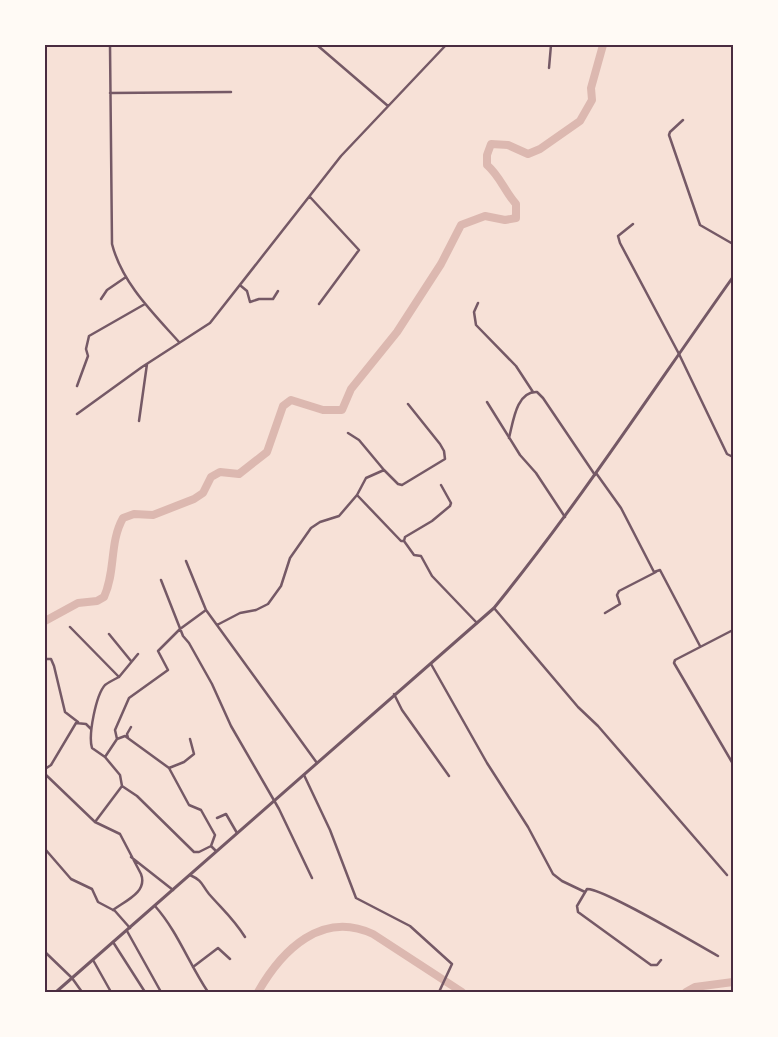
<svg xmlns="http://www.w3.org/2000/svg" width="778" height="1037" font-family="'Varela Round',sans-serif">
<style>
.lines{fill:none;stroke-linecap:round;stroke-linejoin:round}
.river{stroke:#dcb8b0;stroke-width:8}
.minor{stroke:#755966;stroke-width:2.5}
.tertiary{stroke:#755966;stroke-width:3}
.neatline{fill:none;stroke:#4a2c40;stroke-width:2}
</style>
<rect width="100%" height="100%" fill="#f7e1d7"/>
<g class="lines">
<path class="river" d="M45 621 78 603 97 601 104 597C116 571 109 543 123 518L134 514 153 515 194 499 203 493 211 477 220 472 239 474 267 452 283 406 291 400 323 410H342L351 389 397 332 441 264 461 225 485 216 505 220 516 218V204C505 192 500 176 487 165V155L491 144 508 145 528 154 540 149 580 121 592 100 591 88 603 45
M258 992C282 950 322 910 373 934L462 992
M686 992 695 987 733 982"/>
<path class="minor" d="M110 45 112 244C122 283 153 313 179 342
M317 45 388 106
M549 68 551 45
M110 93 231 92
M683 120 670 132 669 135 700 225 733 244
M310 197 359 250 319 304
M633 224 618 236 620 243 679 354 727 454 733 457
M241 286 247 291 250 302 259 299H273L278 291
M101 299 107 290 126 277
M478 303 474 312 476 325 516 366 533 392
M77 386 88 356 86 349 89 336 145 304
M487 402 520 455 536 473 565 517
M77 414 142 367 210 323 341 156 446 45
M139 421 147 364
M509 438C513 423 516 391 537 392L543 398 595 475
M384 470 398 484 402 485 445 459 444 451 440 444 408 404
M596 473 621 508 654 572 660 570 700 646
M441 485 451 503 450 506 432 521 405 537 404 541 414 555 421 556 432 576 477 623
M357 495 401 541H404
M186 561 206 610
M161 580 183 636 189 643 212 684 231 726 279 809 312 878
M494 608 578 707 598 726 727 875
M605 613 620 604 617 595 619 591 656 572
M217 625 240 613 256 610 268 604 281 586 290 558 311 528 320 522 339 516 357 495 366 478 384 470 359 440 348 433
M70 627 119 677C115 679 109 682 105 685 96 695 88 735 92 748L105 757
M733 630 675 660 674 663 733 764
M109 634 131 661
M45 659H51L54 666 65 712 78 722
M431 664 487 763 528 827 553 874 562 881 585 892
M119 677 138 654
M394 694 402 710 449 776
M128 738 127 734 131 727
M117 739 125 736 169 768 189 805 201 810 215 835 211 846 216 851
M169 768 184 762 194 754 190 739
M45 769 51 765 76 723 86 724 91 729
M45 774 95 822 120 834 141 874C148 892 125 901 113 910
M304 775 330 830 356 898 410 926 452 964 439 992
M217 818 226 814 237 833
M95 822 122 786
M211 846 199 852H194L137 796 122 786 120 775 105 757 117 739 115 730 129 698 168 670 158 651 180 629 206 610 317 763
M45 849 71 879 92 889 98 902 115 911 130 928
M131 857 173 890
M190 875C203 881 201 884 209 894 223 910 233 918 245 937
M155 906C178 932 189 964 208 992
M127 931 161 992
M113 942 145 992
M45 952 72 978 82 992
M93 960 111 992
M661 960 657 965H651L578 912 577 906 587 889C603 888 698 945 718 956
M193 967 218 948 230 959"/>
<path class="tertiary" d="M56 992 494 608C580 502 654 388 733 277"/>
</g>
<rect width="778" height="1037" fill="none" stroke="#fffaf5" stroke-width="92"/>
<rect x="46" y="46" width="686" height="945" class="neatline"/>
</svg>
